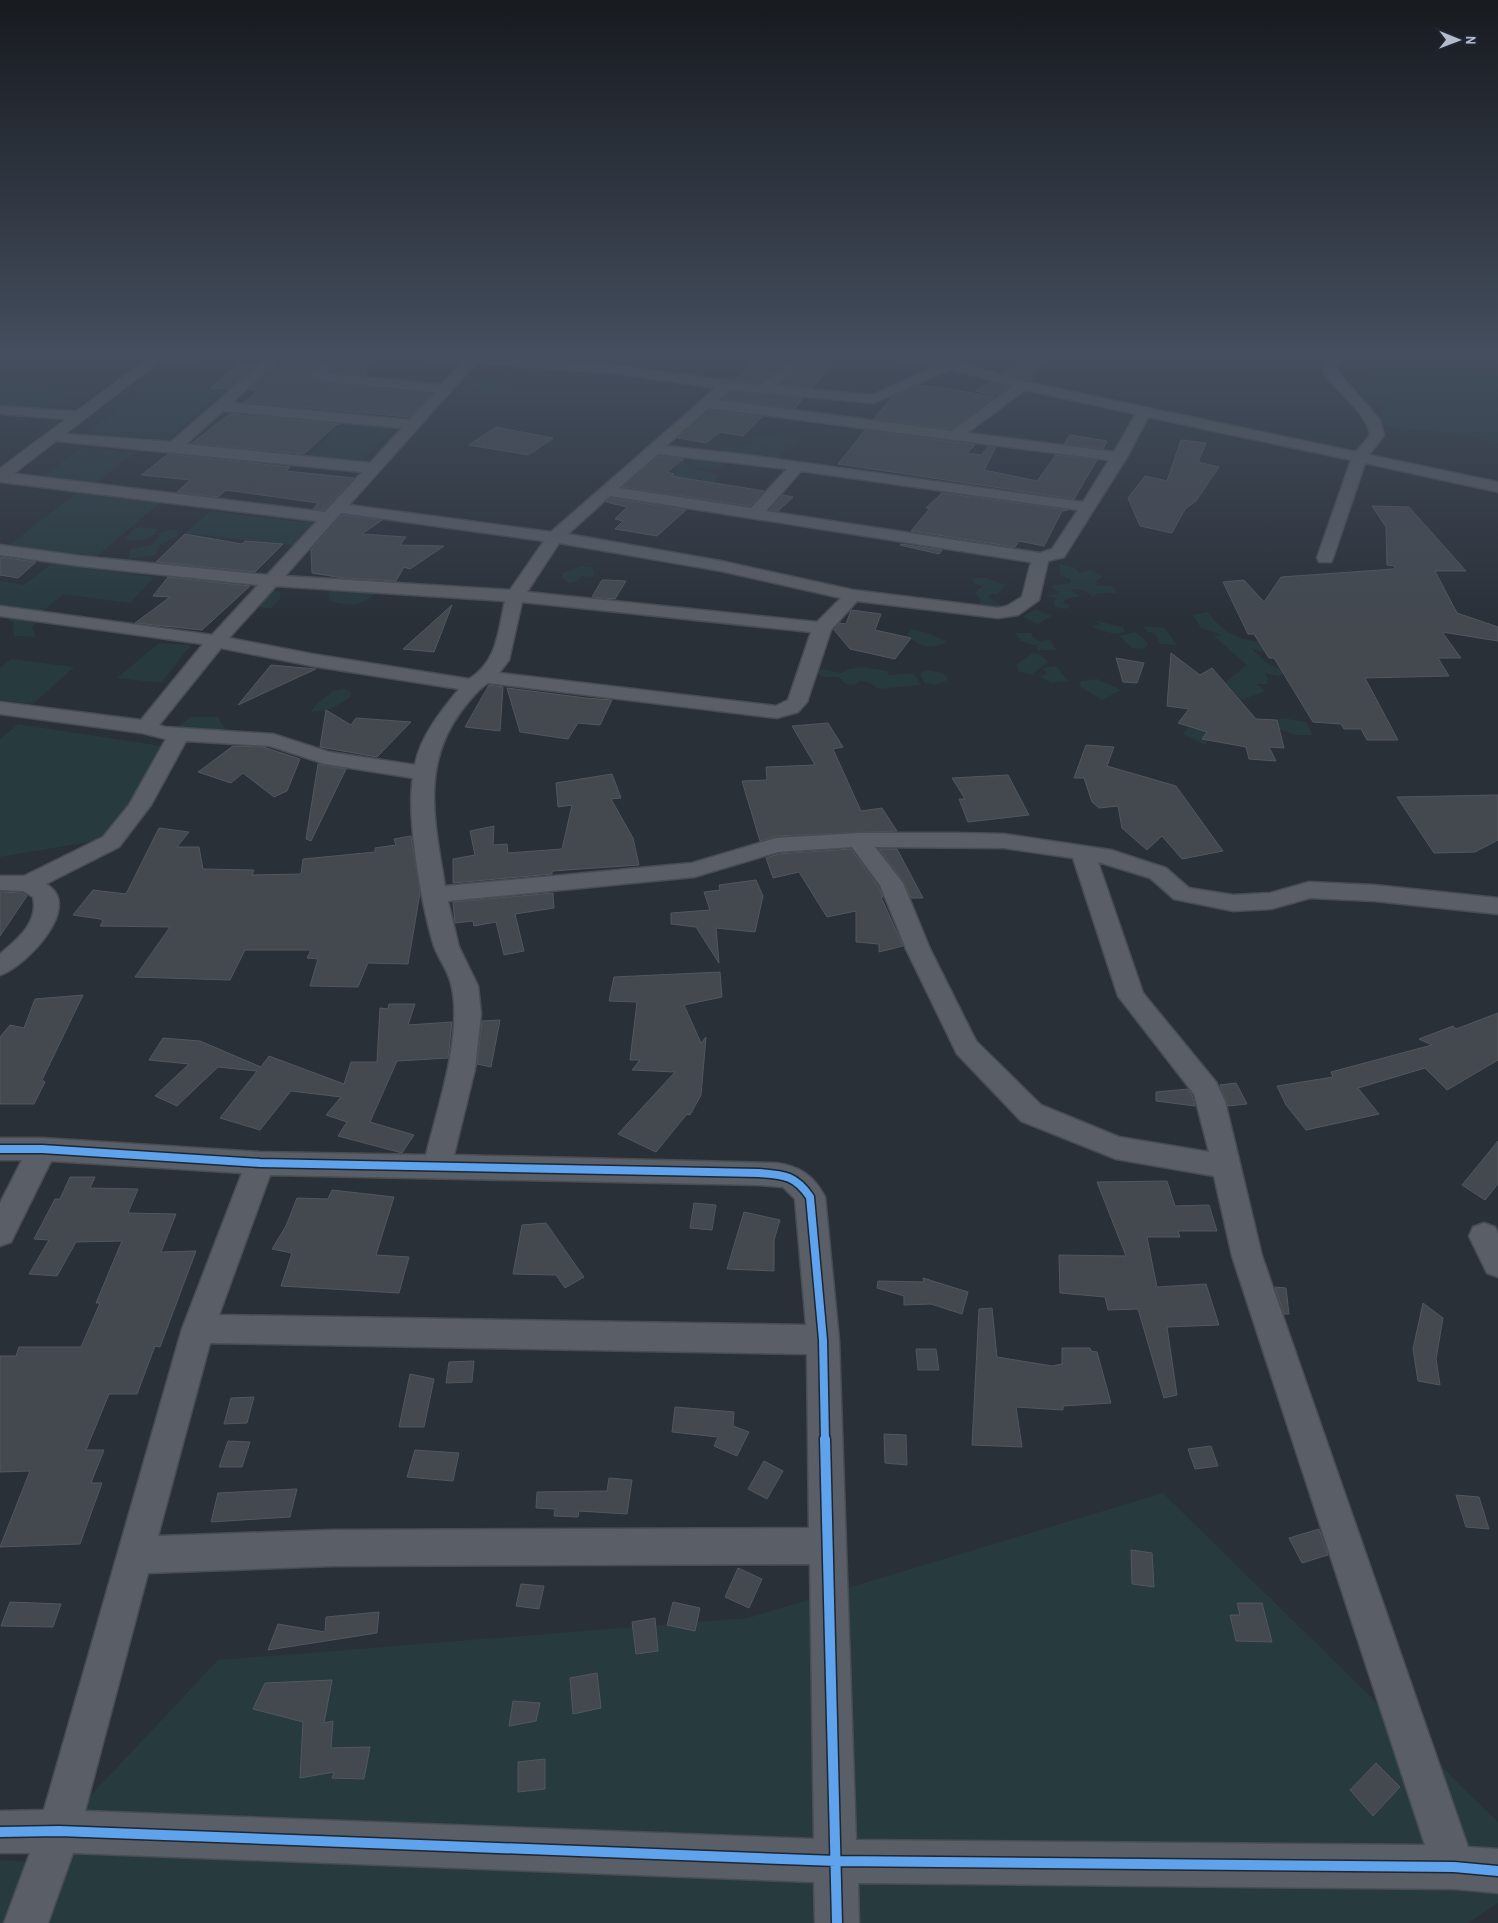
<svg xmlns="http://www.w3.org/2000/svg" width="1498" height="1923" font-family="'Archivo Narrow',sans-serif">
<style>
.green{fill:#273a3e}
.building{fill:#444950;stroke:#52575f}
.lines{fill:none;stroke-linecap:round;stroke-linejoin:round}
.street-casing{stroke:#484c53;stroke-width:3}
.secondary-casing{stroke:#484c53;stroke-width:2}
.street{fill:#5a5e66;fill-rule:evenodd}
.secondary{fill:#595d64;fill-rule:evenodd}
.cycleway-far1-casing{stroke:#1d2633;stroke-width:11}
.cycleway-casing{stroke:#1d2633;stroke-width:13}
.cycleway-far1{stroke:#60a3ed;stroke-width:8}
.cycleway{stroke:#60a3ed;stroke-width:10}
</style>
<rect width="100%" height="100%" fill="#2a3038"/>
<path class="green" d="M1377 358 1498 376V442L1448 433 1377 426 1387 400 1361 393Z
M492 377 508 379 511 383C503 393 480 395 471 385L475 381Z
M357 384 387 386 377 390 370 409 362 416 291 414 289 407 300 404 321 411C335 403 342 390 357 384Z
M0 385 65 394 41 412 0 409Z
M147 386 224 390 167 440 85 435Z
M343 423 396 427 362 460 308 456Z
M772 434 782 439 792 437 796 443 774 459 765 454 747 459 737 453 722 457 724 448H744L733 442 742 444 754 441 752 438Z
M81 448 135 452 93 485 37 481Z
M693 457 723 460 725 465 720 469 691 468 719 475 712 484 701 483 703 478 699 477 693 481 672 478 673 473 684 459 685 464 695 462Z
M78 492 161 502 97 556 8 546Z
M211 511 320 524 297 546 185 533Z
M140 527 159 529C151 540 138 543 125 539L133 529Z
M173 529 178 531V535L159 546 156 555 128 559 131 549 152 545 159 537V533Z
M51 564 154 577 130 603 64 594 40 613V620L32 626 35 637 14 636 13 623 8 620 18 612 0 609V581L24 585Z
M1059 564 1075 568 1079 573 1090 570 1103 577 1096 581 1097 586H1112L1117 593H1098L1093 597C1086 591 1078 587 1070 590L1080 596 1066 599 1063 603 1071 606 1065 609 1055 607 1053 602 1057 598 1045 596 1059 593 1051 586 1070 583 1072 580 1060 575Z
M582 566 592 567 595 574 592 577 582 576 577 581 569 583 561 577 563 575 561 574Z
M972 578H986L1006 585 998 594H991L988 597 1002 606 1001 610 979 607 980 599 975 593 982 586 973 583Z
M332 589 375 592C367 606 342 608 329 599V592Z
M274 591 280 592V599L272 608H264L251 604 266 592Z
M1036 609 1052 616 1038 624 1023 617Z
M1208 612C1221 631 1238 640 1261 642L1265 650 1262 652 1251 648 1267 663 1285 672 1279 676 1265 673 1268 678 1267 684H1257L1265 691 1242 700 1223 684 1247 665 1214 636 1222 635 1201 628 1193 615Z
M1093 620 1123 627 1125 632C1116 636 1100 631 1092 626L1101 624Z
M1142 626 1165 628 1177 645 1160 644 1155 633 1148 632Z
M911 629 928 633 947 642C931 650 920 648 908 635Z
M1136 632 1148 643 1145 649 1132 648 1119 636Z
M1016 633H1031L1033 638 1041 642 1050 639 1056 650H1037V646L1020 641Z
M159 643 191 645 161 683 117 678Z
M1033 653 1041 655 1048 662 1031 675 1018 671 1017 664Z
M11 659 74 667 33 704 0 700V668Z
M1056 666 1068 681 1051 683 1040 676 1047 674 1043 668Z
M862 667 887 671 889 675 914 673 921 685 879 689 870 683 860 681 855 685 845 684 839 677H822L817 673 821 669 842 673 849 669Z
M926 670 943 673 948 680 935 685 924 683 920 674Z
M1097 679 1121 690 1102 700 1079 686 1081 681Z
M345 689 350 692 351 697 329 710 311 712C316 701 325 699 333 691Z
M191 717H218L226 730V734L178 730 176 728Z
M1282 718 1306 722 1313 735H1296L1274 728 1278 720Z
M18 724 168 747 112 838 0 857V739Z
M1188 727 1194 729 1202 727 1211 736 1205 745 1183 734Z
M1163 1493 1498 1822V1903L1468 1923H0V1860L28 1862 218 1660 748 1618Z"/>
<path class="building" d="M288 354H335L311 370 313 380 329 384 431 394 409 417 244 402 259 390H249L275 366H287Z
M354 354H369L366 375 331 372Z
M761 354 794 357 759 383 735 380Z
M1029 354H1044L1030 381 1002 373Z
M813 358 833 364 812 388 781 385Z
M238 364 256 365 229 389 211 388Z
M990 382 1009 387 996 396 976 391Z
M920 385 954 390 994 397 952 429 874 419 892 397Z
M732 392 803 398 795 408 723 399Z
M710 410 762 417 743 436 720 432 706 443 678 438Z
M230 414 340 424 336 425 304 454 192 443Z
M496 427 511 430 553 438 529 455 469 445Z
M865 430 975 445 967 453 981 455 989 446 996 447 984 470 1037 481 1056 455 1097 460 1074 499 838 464Z
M1070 435 1107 441 1103 449 1064 444Z
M1181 440 1206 443 1198 462 1219 467 1196 501 1185 509 1172 533 1140 526 1128 498 1145 476 1167 481Z
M168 454 290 467 286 471 354 478 324 510 313 509 318 503 226 490 218 497 177 492 190 480 141 475Z
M659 456 684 459 667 472 674 474 671 476 764 491 750 506 623 487Z
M942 493 1068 510 1062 511 1044 546 1019 541 1015 547 911 531 930 508H926Z
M783 495 793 497 778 511 770 510Z
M611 498 686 510 657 536 615 529 623 521 615 519 627 507 606 502Z
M1372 506 1409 507 1466 571H1435L1457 613 1498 627V641L1442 632 1461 658H1438L1449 676 1365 678 1398 740H1367L1361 729H1344L1341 724 1313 722 1274 658H1269L1254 634H1248L1223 582 1244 580 1264 602 1281 577 1394 569 1395 566 1387 565 1386 527Z
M342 515 382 520 362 534 406 537 400 545 444 546 410 569 404 567 396 581 343 578 312 573 311 550Z
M185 534 242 544 245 541 283 544 255 572 156 562Z
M901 544 942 550 939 554 900 545Z
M0 557 36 562 18 578 0 575Z
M168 577 250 586 202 630 135 623 170 597 153 596Z
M602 580H608L626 581 615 599 592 597Z
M452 605 434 652 403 649Z
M851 610 881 614 875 630 911 638 895 659 850 649 834 630 840 623 846 624Z
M1171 653 1200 675 1212 668 1256 719 1277 720 1284 748 1269 747 1276 761 1249 759 1246 747 1202 739 1207 732 1178 723 1189 709 1167 706Z
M1116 658 1144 663 1137 683 1123 682Z
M271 665 316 669 238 705Z
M489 685 503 687 500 731 465 727Z
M507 688 586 698 612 700 600 725 578 723 568 739 520 732Z
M326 710 351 725 356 718 411 722 377 757 320 747Z
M828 723 843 747 833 749 861 811 882 808 897 831 776 836 760 841 742 781 767 780 766 767 815 765 792 726Z
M1086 745 1114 747 1107 766 1176 786 1223 851 1182 859 1162 836 1147 850 1122 828 1118 806 1099 808 1092 802 1084 778H1074Z
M233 746 263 747 300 759 287 791 274 797 243 773 231 783 198 772Z
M318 764 346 769 311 841 306 839Z
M612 774 621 798 611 799 633 838 639 865 552 871V874L453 883V859L475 855 470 831 494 826 493 845 507 844 508 853 562 849 572 805 558 807 556 783Z
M1008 775 1029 815 968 822 959 799H965L952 778Z
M1498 795V840L1475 852 1434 853 1397 797Z
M159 828 189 832 177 847H199L203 869 254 870 252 875 301 874 303 859 375 852V848L396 845 394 839 411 836 420 893 408 964 368 963 358 987 310 986 318 959 307 958 311 950H245L230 980 135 977 170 927 100 926 103 921 100 919 73 915 93 890 126 894Z
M851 849 878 886 883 897H881L903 946 879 952V944L856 942V911L827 917 799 872 773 878 766 858 778 854Z
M879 849H897L923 898H911L904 882Z
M756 880 763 896 755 932 716 928 719 963 696 927 671 924V913L710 910 704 892 720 890 719 885Z
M0 892 22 893 27 896 0 936Z
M553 893 554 908 515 914 524 951 504 955 496 922 474 926 473 921 455 923 453 902Z
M720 972 722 997 684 1005 701 1043 706 1037 701 1095 690 1115 687 1114 656 1152 618 1134 675 1072 632 1070 640 1060H630L637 1002 609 1001 614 977Z
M83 995 42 1080 45 1082 34 1104H0V1037L10 1025 24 1028 35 999Z
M389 1004H415L408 1025 452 1022 448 1058 397 1061 370 1122 414 1135 402 1153 338 1136 347 1122 326 1115 341 1097 291 1091 260 1130 220 1118 257 1071 218 1067 177 1106 155 1096 189 1064 149 1060 163 1038 200 1041 261 1067 269 1056 344 1084 351 1062H377L380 1008 388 1009Z
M1498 1013V1060L1447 1090 1425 1068 1358 1088 1379 1114 1306 1130 1286 1105 1277 1086 1333 1077 1331 1072 1432 1045 1419 1039 1453 1026 1456 1029Z
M500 1020 491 1067 477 1064 482 1021Z
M1236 1083 1247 1104 1228 1106 1220 1085Z
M1188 1089 1192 1095 1195 1106 1156 1101V1092Z
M1498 1141V1184L1485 1200 1462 1185Z
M70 1177H95L90 1188 138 1189 128 1213 176 1214 161 1252 196 1251 160 1347 155 1346 137 1394H109L86 1450H104L91 1483H102L80 1544 0 1547 30 1471 0 1472V1356H16L19 1347H81L100 1303H96L122 1241 76 1242 57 1276 29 1274 49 1240 34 1239 55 1199H60Z
M1167 1181 1175 1206 1209 1205 1217 1231H1178L1180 1237H1147L1157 1287 1206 1284 1219 1325 1167 1327 1177 1395 1164 1398 1138 1309 1108 1310 1105 1297 1060 1293 1059 1255 1126 1256 1097 1182Z
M332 1190 394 1197 376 1255 409 1257 399 1293 281 1286 292 1253 272 1249 286 1226 297 1198 328 1199Z
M694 1203 716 1205 712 1230 690 1228Z
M744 1212 780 1220 774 1240V1271L727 1269Z
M546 1223 584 1277 565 1288 556 1275 513 1274 522 1225Z
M923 1278 968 1292 962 1314 931 1304 904 1305V1296L877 1288 878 1281 924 1282Z
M1275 1287 1286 1288 1289 1314H1284Z
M1423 1303 1443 1318 1436 1359 1440 1385 1418 1381 1413 1349Z
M992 1308 997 1357 1052 1366 1062 1364V1348H1090L1091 1351 1097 1352 1111 1403 1063 1406V1410L1016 1407 1022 1447 972 1445 979 1309Z
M916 1349H936L939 1370H918Z
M474 1361 472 1382 446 1383 449 1362Z
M410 1374 434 1379 424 1427H399Z
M254 1397 247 1423 224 1424 231 1398Z
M675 1407 734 1412 733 1426 749 1432 737 1456 714 1446 718 1437 672 1432Z
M884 1434 906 1435 907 1465 885 1463Z
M228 1441 250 1442 242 1467H219Z
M1211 1446 1218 1466 1195 1469 1188 1449Z
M415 1450 459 1453 453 1481 407 1477Z
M764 1461 783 1471 767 1499 748 1489Z
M609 1478 632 1480 627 1514 579 1511 578 1517 554 1516 555 1509 536 1508 537 1492 607 1491Z
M297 1489 290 1517 211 1522 218 1493Z
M1456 1495 1479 1497 1489 1529 1466 1527Z
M1319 1529 1328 1555 1302 1563 1289 1538Z
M1131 1550 1152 1553 1154 1587 1132 1584Z
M738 1568 762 1579 749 1608 725 1597Z
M521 1584 544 1586 539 1609 516 1606Z
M10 1602 61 1604 53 1627 1 1626Z
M673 1602 700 1608 695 1631 667 1625Z
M1237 1603H1262L1272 1642 1236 1641 1230 1615H1240Z
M379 1612 377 1633 268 1650 278 1624 325 1632 326 1617Z
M655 1618 658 1651 636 1654 632 1622Z
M597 1673 601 1708 573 1714 570 1678Z
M332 1680 324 1723 333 1721 331 1748 370 1747 364 1779 332 1778 334 1772 300 1778 303 1722 253 1709 265 1683Z
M513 1701 540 1703 536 1721 509 1726Z
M545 1759V1789L518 1792V1762Z
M1376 1763 1400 1787 1373 1816 1350 1790Z"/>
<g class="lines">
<defs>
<path id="street" d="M154 354H285L232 403 409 420 435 392 329 382 313 378 312 372 338 354H352L326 373 442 385 462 363 418 358 412 354 493 355 613 365 760 385 801 354H815L776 386 872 395 936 366 891 358 885 354H912L948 360 960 359 961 363 1026 382 1356 452 1370 435C1366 410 1336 393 1323 371L1326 362 1333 354H1351L1339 362 1337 371 1380 420 1384 435 1369 455 1498 482V492L1365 463 1333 558 1331 562H1319L1317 558 1351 460 1148 417 1127 457 1064 557 1048 561 1039 600 1018 615 998 618 857 601 831 630 807 702 798 712 777 718 488 683C477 690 470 700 462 710 420 765 435 824 445 886L692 863 776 838 858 833H957L1004 834 1111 850 1166 868 1189 888 1233 895 1270 893 1309 882 1374 885 1498 898V914L1374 901 1310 898 1271 909 1233 911 1174 899 1150 878 1098 862 1143 993 1216 1082 1225 1101 1262 1256 1468 1847 1498 1849V1893L1454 1889 858 1883 859 1923H815L814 1882 73 1853 48 1923H4L30 1853H0V1811L44 1810 182 1329 242 1173 51 1161 11 1242 0 1246V1203L22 1160H0V1138H42L260 1152 426 1155C438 1106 462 1037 452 988 450 973 439 960 434 946 422 907 406 817 413 778L325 764 270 746 186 741 151 805 119 847 46 884C85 906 25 967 0 975V954C18 939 39 922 33 897L23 891 0 890V876H24L103 837 129 805 166 739 142 733 0 714V702L141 720 203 644 0 616V606L212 635 258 585 80 566 0 555V545L80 556 267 575 317 521 0 482V472L325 512 362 472 46 440 44 437 51 433 171 442 267 358 159 360 154 359ZM476 363 613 373 716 388 551 532 349 505ZM951 369 1013 386 952 431 718 400 731 390 874 403ZM1025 390 1136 414 1114 452 967 433ZM709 408 1109 460 1083 502 747 455 666 446ZM223 411 402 428 370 463 186 444ZM658 454 787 469 751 508 619 488ZM801 471 1078 510 1052 549 1040 553 766 511ZM610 496 1031 562 1022 597 1007 606 998 608 853 590 721 561 568 534ZM341 513 544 541 510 590 285 576ZM559 543 721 571 841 598 817 622 527 592ZM276 586 505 601C498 631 498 661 469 679L312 654 229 638ZM522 602 811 632 788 700 776 706 499 673 509 660ZM221 648 312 666 459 689C441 711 420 737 415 765L329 752 273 734 165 727 159 725ZM852 847 880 885 906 949 957 1054 1021 1121 1116 1159 1214 1176 1232 1256 1425 1845 856 1840 839 1340 825 1197C814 1176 800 1166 776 1163L454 1155 475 1069 481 1014 478 986 459 947 448 901 694 877 778 852ZM875 847 1004 848 1073 858 1118 996 1194 1094 1209 1152 1119 1137 1041 1105 976 1041 930 949 903 883ZM270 1175 759 1185 783 1187 795 1199 806 1325 219 1315ZM210 1343 807 1354 809 1528 332 1530 158 1536ZM810 1564 814 1839 85 1811 148 1573 332 1566Z
M0 406 80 412 87 416 80 420 0 414Z
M1484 1223 1495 1227 1498 1233V1277L1487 1273 1469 1236 1473 1227Z"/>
<path id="secondary" d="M103 354H169L6 480 0 481V468L145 360 110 358Z"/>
</defs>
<use href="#street" class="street-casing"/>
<use href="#secondary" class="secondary-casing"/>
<use href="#street" class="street"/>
<use href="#secondary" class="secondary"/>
<defs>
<path id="cycleway-far1" d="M0 1149H42L260 1163 759 1173C784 1175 795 1175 810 1197L823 1340 825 1440"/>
<path id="cycleway" d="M825 1439 837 1923
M0 1832 59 1831 836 1861 1454 1867 1498 1871"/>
</defs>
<use href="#cycleway-far1" class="cycleway-far1-casing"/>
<use href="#cycleway" class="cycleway-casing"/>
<use href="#cycleway-far1" class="cycleway-far1"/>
<use href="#cycleway" class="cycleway"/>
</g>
<linearGradient id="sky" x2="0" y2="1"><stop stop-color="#171a1f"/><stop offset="0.57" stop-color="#444e5e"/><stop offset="1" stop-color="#444e5e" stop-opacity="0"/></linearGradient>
<rect width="1498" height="623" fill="url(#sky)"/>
<g transform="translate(1458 40) rotate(91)" stroke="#1d2633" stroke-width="4" paint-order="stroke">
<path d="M0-4L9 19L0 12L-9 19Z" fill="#b4bcc9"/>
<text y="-8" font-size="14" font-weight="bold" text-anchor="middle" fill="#b4bcc9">N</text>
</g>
</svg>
